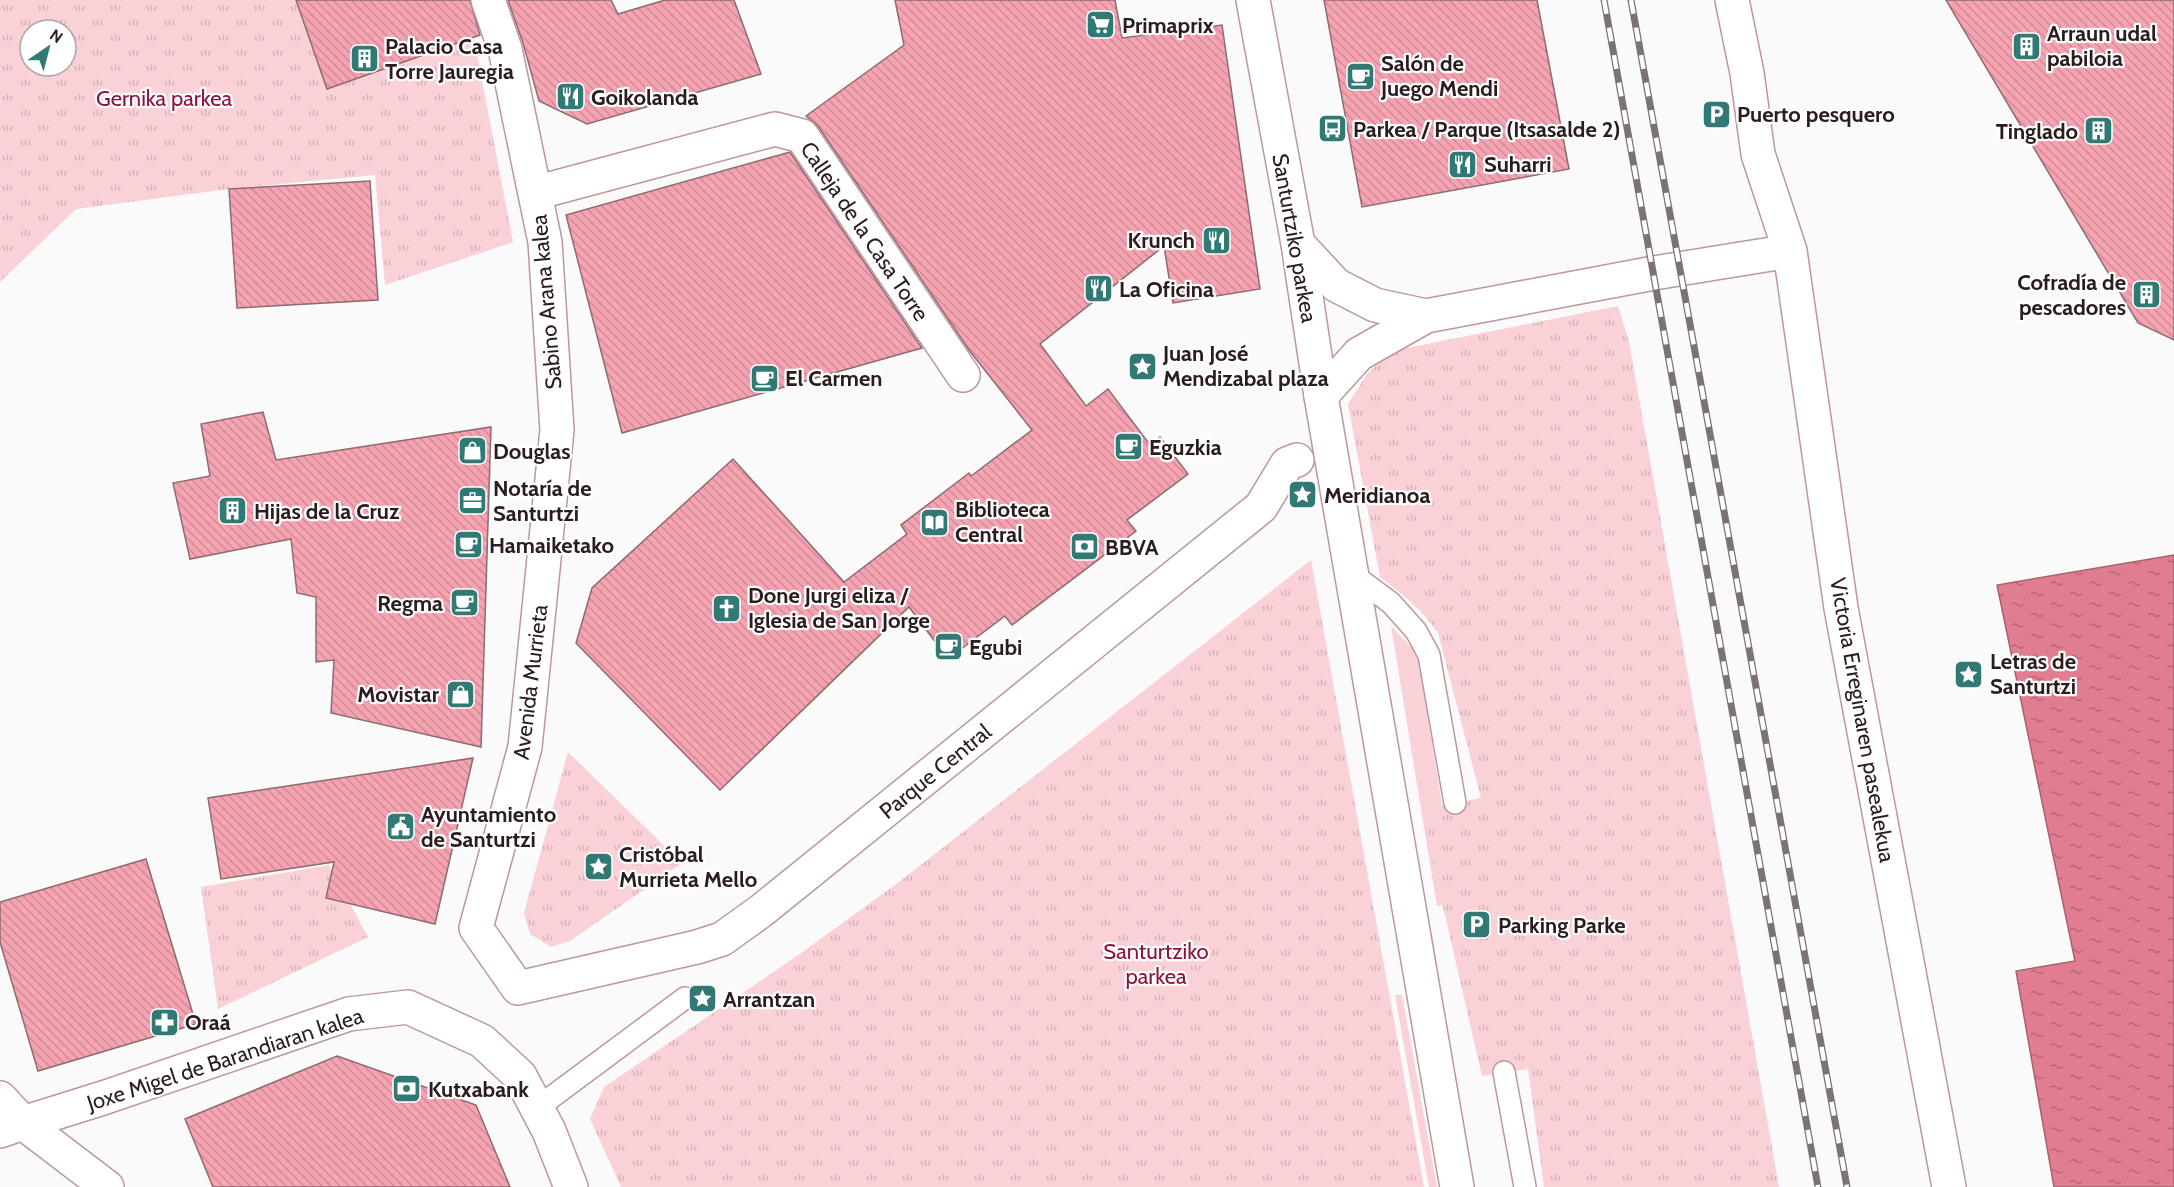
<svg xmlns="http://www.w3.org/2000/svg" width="2174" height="1187" font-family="Cabin,sans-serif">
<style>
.green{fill:#f9d1d7}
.park{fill:url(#park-tufts);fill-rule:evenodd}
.water{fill:url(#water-ripples);stroke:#aa606f;stroke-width:1.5}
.building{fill:url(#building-back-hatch);stroke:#8d6b70;stroke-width:1.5}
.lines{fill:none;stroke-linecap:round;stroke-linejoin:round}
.lane-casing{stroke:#bc979d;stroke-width:24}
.street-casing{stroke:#bc979d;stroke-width:36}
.secondary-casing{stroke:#bc979d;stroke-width:36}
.lane{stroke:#fff;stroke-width:21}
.street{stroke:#fff;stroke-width:33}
.secondary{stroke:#fff;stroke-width:33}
.rail-casing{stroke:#7b7274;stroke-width:7}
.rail{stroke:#fff;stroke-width:4.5;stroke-dasharray:14;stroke-linecap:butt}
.labels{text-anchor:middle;stroke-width:4.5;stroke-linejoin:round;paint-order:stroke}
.poi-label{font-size:22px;font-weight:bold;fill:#2b1c1f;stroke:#fff;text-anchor:start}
.park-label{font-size:22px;fill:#8c133c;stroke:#fff}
.street-label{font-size:22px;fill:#2b1c1f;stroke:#fff}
</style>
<defs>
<pattern id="park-tufts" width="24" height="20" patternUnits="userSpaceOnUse" patternTransform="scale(1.5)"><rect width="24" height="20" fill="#f9d1d7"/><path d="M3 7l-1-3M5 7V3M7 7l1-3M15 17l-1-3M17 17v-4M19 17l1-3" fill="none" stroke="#d6b3b8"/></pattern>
<pattern id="water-ripples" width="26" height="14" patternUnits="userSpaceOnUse" patternTransform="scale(1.5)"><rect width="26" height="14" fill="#e17d91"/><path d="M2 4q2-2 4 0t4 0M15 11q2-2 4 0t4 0" fill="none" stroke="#b76676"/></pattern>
<pattern id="building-back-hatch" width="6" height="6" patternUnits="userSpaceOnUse" patternTransform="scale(1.5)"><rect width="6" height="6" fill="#f5a2b1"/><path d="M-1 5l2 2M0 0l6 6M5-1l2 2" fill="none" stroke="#d28b98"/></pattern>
</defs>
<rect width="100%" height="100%" fill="#fafafa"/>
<path class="green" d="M1391 626 1412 648 1419 662 1442 805 1482 798 1497 896 1437 906Z
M1395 995H1402L1437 1187H1429Z"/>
<path class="park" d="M0 0H296L325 81 474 39 513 242 385 285 375 175 229 189 76 209 0 282ZM30 30H66V66H30Z
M1618 306 1629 342 1779 1187H1544L1528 1069 1482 1076 1422 815 1481 798 1438 633C1422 609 1402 594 1380 577L1348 404 1367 374 1392 351Z
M1311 560 1424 1187H621L590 1119 604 1087 797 956 899 882Z
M568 752 682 863 570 941 551 947 530 934 524 913Z
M329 865 368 937 218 1009 201 887Z"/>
<path class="water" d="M2174 555V1187H2054L2016 971 2075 961 1997 585Z"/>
<path class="building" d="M296 0H470L480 35 327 89Z
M508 0H611L618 14 665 0H734L761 74 587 124 539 101 523 43Z
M895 0H1115L1122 38 1222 25 1260 289 1173 303 1164 246 1040 344 1086 406 1108 389 1150 445 1160 437 1188 474 1127 520 1136 531 1012 625 1005 616 948 659 909 607 720 790 576 643 592 588 733 459 844 582 907 534 901 525 969 473 971 476 1032 430 969 350 818 126 806 116 904 45Z
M1324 0H1537L1569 169 1362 207Z
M1946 0H2174V340L2138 323Z
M790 152 922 348 622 433 566 215Z
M370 181 378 300 237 308 229 189Z
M263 412 276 460 491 427 481 747 331 713 334 660 316 662V597L297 593 291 539 190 559 173 483 210 476 201 424Z
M473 758 435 924 326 898 334 862 221 879 208 798Z
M146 859 196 1024 38 1071 0 942V902Z
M337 1056 476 1105 510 1187H213L185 1119Z"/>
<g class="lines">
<defs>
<path id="lane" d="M1352 574 1391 603 1416 631 1429 655 1455 803
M1504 1072 1525 1187
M537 1108 685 998"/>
<path id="street" d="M488 0 505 49 545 242 557 430 525 747 476 928 518 988 697 947 722 939 761 911 1261 507 1287 464 1297 460
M1732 0 1747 73 1758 154 1790 251 1841 608 1949 1187
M535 193 775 129 802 136 963 375
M1298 244 1336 285 1375 305 1426 316
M1321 396 1359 354 1426 316 1654 273 1790 251
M0 1131 23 1123 107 1187"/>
<path id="secondary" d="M1253 0 1298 244 1321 396 1457 1187
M0 1098 23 1123 103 1098 349 1014 408 1007 482 1041 520 1076 549 1131 571 1187"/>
</defs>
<use href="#lane" class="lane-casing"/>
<use href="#street" class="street-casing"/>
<use href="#secondary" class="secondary-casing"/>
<use href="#lane" class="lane"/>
<use href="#street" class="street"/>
<use href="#secondary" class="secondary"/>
<defs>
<path id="rail" d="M1604 0 1818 1187
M1631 0 1847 1187"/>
</defs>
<use href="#rail" class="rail-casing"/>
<use href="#rail" class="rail"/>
</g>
<defs>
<symbol id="supermarket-square" viewBox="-11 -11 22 22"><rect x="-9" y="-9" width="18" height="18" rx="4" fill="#317974" stroke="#fff"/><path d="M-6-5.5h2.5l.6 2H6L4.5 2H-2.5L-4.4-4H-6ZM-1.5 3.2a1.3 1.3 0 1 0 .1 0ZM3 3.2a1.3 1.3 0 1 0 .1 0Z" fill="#fff"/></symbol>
<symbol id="building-square" viewBox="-11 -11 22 22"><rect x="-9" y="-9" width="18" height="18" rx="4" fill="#317974" stroke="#fff"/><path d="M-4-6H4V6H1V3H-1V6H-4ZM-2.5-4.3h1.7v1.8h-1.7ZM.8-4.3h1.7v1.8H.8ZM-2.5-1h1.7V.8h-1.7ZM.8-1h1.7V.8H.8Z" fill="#fff"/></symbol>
<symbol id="cafe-square" viewBox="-11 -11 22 22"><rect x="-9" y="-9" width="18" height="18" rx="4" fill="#317974" stroke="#fff"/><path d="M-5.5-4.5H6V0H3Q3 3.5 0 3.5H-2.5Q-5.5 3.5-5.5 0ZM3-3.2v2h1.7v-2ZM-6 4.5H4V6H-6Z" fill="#fff"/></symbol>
<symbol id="restaurant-square" viewBox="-11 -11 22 22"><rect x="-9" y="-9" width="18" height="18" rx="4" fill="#317974" stroke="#fff"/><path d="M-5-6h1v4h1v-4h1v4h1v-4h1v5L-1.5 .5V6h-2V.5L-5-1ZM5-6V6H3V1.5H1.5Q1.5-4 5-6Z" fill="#fff"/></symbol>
<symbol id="parking-square" viewBox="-11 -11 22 22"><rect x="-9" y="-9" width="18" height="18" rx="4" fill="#317974" stroke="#fff"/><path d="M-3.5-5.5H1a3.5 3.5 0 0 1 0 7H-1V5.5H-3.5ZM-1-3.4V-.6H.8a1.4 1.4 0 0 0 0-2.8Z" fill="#fff"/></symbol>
<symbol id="bus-square" viewBox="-11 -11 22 22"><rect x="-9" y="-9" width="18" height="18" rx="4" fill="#317974" stroke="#fff"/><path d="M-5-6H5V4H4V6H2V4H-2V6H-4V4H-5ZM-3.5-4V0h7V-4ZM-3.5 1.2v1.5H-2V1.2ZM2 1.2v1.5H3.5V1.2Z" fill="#fff"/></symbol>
<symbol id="sight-square" viewBox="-11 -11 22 22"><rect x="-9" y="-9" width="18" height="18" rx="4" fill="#317974" stroke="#fff"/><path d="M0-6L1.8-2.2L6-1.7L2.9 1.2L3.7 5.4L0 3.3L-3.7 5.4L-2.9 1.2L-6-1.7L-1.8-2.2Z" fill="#fff"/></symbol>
<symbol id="shop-square" viewBox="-11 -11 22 22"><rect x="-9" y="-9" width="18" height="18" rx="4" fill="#317974" stroke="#fff"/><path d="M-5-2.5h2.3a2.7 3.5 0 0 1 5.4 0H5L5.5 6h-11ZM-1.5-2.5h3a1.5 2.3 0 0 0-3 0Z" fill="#fff"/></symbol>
<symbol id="office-square" viewBox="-11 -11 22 22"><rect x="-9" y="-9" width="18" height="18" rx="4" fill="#317974" stroke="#fff"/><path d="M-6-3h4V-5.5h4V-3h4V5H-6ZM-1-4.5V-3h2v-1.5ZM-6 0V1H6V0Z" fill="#fff"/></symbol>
<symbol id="library-square" viewBox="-11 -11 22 22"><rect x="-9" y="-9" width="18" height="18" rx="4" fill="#317974" stroke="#fff"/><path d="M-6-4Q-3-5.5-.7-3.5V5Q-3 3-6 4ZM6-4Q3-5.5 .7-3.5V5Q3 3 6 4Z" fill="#fff"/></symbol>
<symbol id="bank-square" viewBox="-11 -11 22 22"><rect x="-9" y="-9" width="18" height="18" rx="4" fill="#317974" stroke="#fff"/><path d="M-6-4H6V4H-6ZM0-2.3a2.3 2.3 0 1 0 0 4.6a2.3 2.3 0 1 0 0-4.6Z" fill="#fff"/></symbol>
<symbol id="church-square" viewBox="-11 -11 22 22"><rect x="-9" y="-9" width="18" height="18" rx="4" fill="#317974" stroke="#fff"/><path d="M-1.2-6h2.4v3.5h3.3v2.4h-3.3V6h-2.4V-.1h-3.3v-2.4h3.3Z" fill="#fff"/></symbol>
<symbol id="civic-square" viewBox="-11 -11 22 22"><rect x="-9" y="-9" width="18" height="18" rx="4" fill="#317974" stroke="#fff"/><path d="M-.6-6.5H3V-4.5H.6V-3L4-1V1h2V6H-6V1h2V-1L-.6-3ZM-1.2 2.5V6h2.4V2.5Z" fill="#fff"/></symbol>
<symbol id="pharmacy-square" viewBox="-11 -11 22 22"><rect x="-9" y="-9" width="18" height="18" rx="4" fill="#317974" stroke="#fff"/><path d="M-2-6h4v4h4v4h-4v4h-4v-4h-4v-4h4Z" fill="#fff"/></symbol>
</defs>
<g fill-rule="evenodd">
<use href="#supermarket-square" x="1084" y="8" width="33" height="33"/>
<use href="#building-square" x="2010" y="30" width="33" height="33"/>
<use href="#building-square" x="348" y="42" width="33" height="33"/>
<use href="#cafe-square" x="1344" y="60" width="33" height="33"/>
<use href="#restaurant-square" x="554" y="80" width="33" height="33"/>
<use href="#parking-square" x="1700" y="98" width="33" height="33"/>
<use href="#bus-square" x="1316" y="112" width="33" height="33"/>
<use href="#building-square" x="2082" y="114" width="33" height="33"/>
<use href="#restaurant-square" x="1446" y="148" width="33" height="33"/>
<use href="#restaurant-square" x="1200" y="224" width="33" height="33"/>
<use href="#restaurant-square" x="1082" y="272" width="33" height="33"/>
<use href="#building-square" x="2130" y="278" width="33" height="33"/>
<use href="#sight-square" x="1126" y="350" width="33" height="33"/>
<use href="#cafe-square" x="748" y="362" width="33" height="33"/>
<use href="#cafe-square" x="1112" y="430" width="33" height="33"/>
<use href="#shop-square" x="456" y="434" width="33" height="33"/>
<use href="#sight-square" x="1286" y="478" width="33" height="33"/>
<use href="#office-square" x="456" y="484" width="33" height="33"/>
<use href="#building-square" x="216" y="494" width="33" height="33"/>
<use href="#library-square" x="918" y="506" width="33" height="33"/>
<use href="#cafe-square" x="452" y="528" width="33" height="33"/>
<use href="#bank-square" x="1068" y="530" width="33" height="33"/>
<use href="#cafe-square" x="448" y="586" width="33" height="33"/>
<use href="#church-square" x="710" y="592" width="33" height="33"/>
<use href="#cafe-square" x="932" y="630" width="33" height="33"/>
<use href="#sight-square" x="1952" y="658" width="33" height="33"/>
<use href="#shop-square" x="444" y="678" width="33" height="33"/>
<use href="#civic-square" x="384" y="810" width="33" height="33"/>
<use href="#sight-square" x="582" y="850" width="33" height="33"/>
<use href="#parking-square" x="1460" y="908" width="33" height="33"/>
<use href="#sight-square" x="686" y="982" width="33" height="33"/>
<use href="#pharmacy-square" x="148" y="1006" width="33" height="33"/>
<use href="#bank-square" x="390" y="1072" width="33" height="33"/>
</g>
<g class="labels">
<g class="poi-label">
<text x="1122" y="33">Primaprix</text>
<text x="2047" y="41">Arraun udal<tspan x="2047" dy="25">pabiloia</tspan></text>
<text x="385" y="54">Palacio Casa<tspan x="385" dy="25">Torre Jauregia</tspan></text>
<text x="1381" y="71">Salón de<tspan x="1381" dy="25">Juego Mendi</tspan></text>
<text x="591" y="105">Goikolanda</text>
<text x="1737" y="122">Puerto pesquero</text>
<text x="1353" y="137">Parkea / Parque (Itsasalde 2)</text>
<text x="2078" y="139" text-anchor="end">Tinglado</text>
<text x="1484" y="172">Suharri</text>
<text x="1195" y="248" text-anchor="end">Krunch</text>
<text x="2126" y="290" text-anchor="end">Cofradía de<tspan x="2126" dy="25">pescadores</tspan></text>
<text x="1119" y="297">La Oficina</text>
<text x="1163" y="361">Juan José<tspan x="1163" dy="25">Mendizabal plaza</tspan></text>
<text x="785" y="386">El Carmen</text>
<text x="1149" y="455">Eguzkia</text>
<text x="493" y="459">Douglas</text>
<text x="493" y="496">Notaría de<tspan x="493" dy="25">Santurtzi</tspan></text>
<text x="1324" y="503">Meridianoa</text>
<text x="955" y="517">Biblioteca<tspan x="955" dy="25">Central</tspan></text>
<text x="254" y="519">Hijas de la Cruz</text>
<text x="489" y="553">Hamaiketako</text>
<text x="1105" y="555">BBVA</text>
<text x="748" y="603">Done Jurgi eliza /<tspan x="748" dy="25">Iglesia de San Jorge</tspan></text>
<text x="443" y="611" text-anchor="end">Regma</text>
<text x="969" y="655">Egubi</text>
<text x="1990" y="669">Letras de<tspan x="1990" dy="25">Santurtzi</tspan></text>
<text x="439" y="702" text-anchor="end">Movistar</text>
<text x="421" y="822">Ayuntamiento<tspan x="421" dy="25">de Santurtzi</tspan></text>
<text x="619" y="862">Cristóbal<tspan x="619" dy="25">Murrieta Mello</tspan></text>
<text x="1498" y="933">Parking Parke</text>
<text x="723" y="1007">Arrantzan</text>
<text x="185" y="1030">Oraá</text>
<text x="428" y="1097">Kutxabank</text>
</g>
<g class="park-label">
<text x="164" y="106">Gernika parkea</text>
<text x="1156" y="959">Santurtziko<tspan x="1156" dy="25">parkea</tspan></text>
</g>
<g class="street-label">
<text transform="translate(865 231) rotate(56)" y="8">Calleja de la Casa Torre</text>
<text transform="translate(1295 238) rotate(80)" y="8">Santurtziko parkea</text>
<text transform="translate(546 302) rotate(-95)" y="8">Sabino Arana kalea</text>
<text transform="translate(530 682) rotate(-83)" y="8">Avenida Murrieta</text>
<text transform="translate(1863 720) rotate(80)" y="8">Victoria Erreginaren pasealekua</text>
<text transform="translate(935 771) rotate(-39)" y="8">Parque Central</text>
<text transform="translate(225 1059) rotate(-18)" y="8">Joxe Migel de Barandiaran kalea</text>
</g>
</g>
<g transform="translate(48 48) rotate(35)"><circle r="28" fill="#ffffff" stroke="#aaa4a5" stroke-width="1.5"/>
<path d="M0-4.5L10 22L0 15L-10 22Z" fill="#317974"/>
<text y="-9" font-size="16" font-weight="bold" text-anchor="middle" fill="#2b1c1f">N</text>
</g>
</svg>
